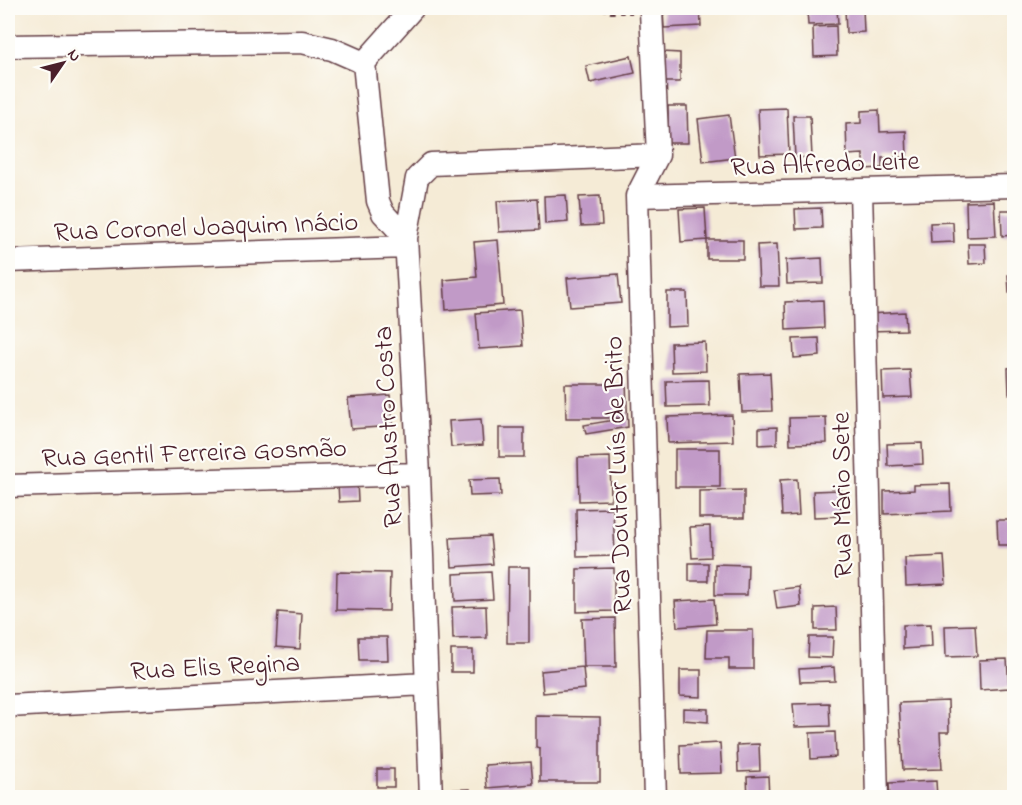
<svg xmlns="http://www.w3.org/2000/svg" width="1022" height="805" font-family="'Indie Flower',sans-serif">
<style>
.building{fill:#c19ac7}
.lines{fill:none;stroke-linecap:round;stroke-linejoin:round}
.minor-casing{stroke:#643e45;stroke-width:25}
.path{stroke:#643e45;stroke-width:4;stroke-dasharray:4.5 4.5;stroke-linecap:butt}
.minor{stroke:#fff;stroke-width:22}
.labels{text-anchor:middle;stroke-width:4.5;stroke-linejoin:round;paint-order:stroke}
.street-label{font-size:27px;fill:#4a1f2b;stroke:#fdfcf7}
</style>
<rect width="100%" height="100%" fill="#fdfcf7"/>
<filter id="ink" filterUnits="userSpaceOnUse"><feTurbulence type="fractalNoise" baseFrequency=".0167" numOctaves="2"/><feDisplacementMap in="SourceGraphic" scale="12" xChannelSelector="R" yChannelSelector="G"/><feConvolveMatrix kernelMatrix="1 2 1 2 8 2 1 2 1" color-interpolation-filters="sRGB"/></filter>
<filter id="wash" filterUnits="userSpaceOnUse"><feTurbulence type="fractalNoise" baseFrequency=".008" numOctaves="4" result="noise"/><feDisplacementMap in="SourceGraphic" scale="24" xChannelSelector="R" yChannelSelector="G"/><feGaussianBlur stdDeviation="1.35" result="paint"/><feColorMatrix in="noise" values="0 0 0 0 0 0 0 0 0 0 0 0 0 0 0 0 0 1.4 0 .05"/><feComposite in="paint" operator="in"/></filter>
<g filter="url(#wash)">
<rect width="100%" height="100%" fill="#f5ebd6"/>
<g id="blocks">
<path class="building" d="M663 8H700L701 26 664 28Z
M807 8H837L838 24 808 25Z
M845 8H863L864 32 846 33Z
M836 26 837 56 814 57 813 27Z
M662 52 680 53V82H662Z
M631 56 635 73 590 83 586 66Z
M668 106H687L688 143H668Z
M787 108 789 154 760 155 758 109Z
M879 110 880 132 906 131 907 157 882 158V168L863 169V154L847 155 846 124 861 123V111Z
M729 115 735 158 703 162 698 119Z
M793 116H810L812 157 795 158Z
M566 195 568 222 545 224 544 196Z
M600 196 602 225 581 226 579 197Z
M537 199 539 230 499 232 497 201Z
M994 201 996 236 967 237 966 202Z
M705 208 707 240H743V259H707V240L681 242 679 209Z
M821 208 822 228 796 229 795 209Z
M1001 210H1014V235L1002 236Z
M953 222 954 242 931 243 930 223Z
M498 240 503 305 446 310 444 280 477 277 474 242Z
M777 244 779 286H759L757 245Z
M968 244H985L986 263 969 264Z
M822 258 823 283 787 284 786 260Z
M618 274 621 303 570 307 567 278Z
M1008 275H1014V293H1009Z
M667 292H687L688 326 667 327Z
M823 300 824 328 786 330 785 302Z
M520 310 523 346 479 349 476 313Z
M905 312 906 330 868 331V314Z
M819 338 820 356 794 358 793 339Z
M705 342 706 371 672 372 671 343Z
M1014 367V394H1009L1008 368Z
M910 370 912 397 883 398 882 371Z
M770 373 772 411 742 412 740 374Z
M709 380 710 406 667 407 666 381Z
M565 384H626L628 427 586 434 584 425 626 418H566Z
M390 395 393 426 351 429 348 398Z
M732 415 733 441 668 443 667 417Z
M826 417 827 443 790 444 789 418Z
M481 419 483 445 451 447 449 421Z
M777 427V444L759 445V428Z
M499 428H524V457H499Z
M922 443 923 464 888 466 887 444Z
M675 449H720V487H675Z
M610 457 611 500 579 501 578 458Z
M500 479 501 495 470 496 469 480Z
M797 479 799 515 782 516 780 480Z
M357 482 358 501 339 502 338 483Z
M950 484 951 511 884 514V491L914 490V485Z
M744 490V518H699V491Z
M840 490 841 516 814 517 813 491Z
M613 508 615 556 577 557 576 509Z
M997 520H1014V545H998Z
M710 526 711 557 692 558 690 527Z
M490 536 493 564 452 567 450 538Z
M944 556 946 584 906 586 905 558Z
M689 563H708V581H689Z
M715 564 748 565 747 595H715Z
M508 567H529V643H507Z
M614 568V611L577 612V569Z
M337 572 390 573 389 611 336 610Z
M491 572 493 599 455 601 454 574Z
M799 587 801 606 777 609 774 590Z
M714 599 716 624 677 627 675 601Z
M486 606 487 638 453 639 452 607Z
M836 607 837 630H815V608Z
M278 612 302 614 300 649 276 647Z
M615 618 616 667H584L582 619Z
M931 624 932 647 903 649V625Z
M975 625 977 656 946 657 945 626Z
M707 630H753V669H729V658H706Z
M358 637H387L388 660H359Z
M809 637H833L832 658 808 657Z
M451 650H473V672H451Z
M1007 659 1009 688 980 690 979 660Z
M583 667 585 689 543 693 541 671Z
M834 667 835 681 800 682 799 669Z
M680 670H701V697L680 696Z
M948 701 949 732H940L942 769 903 770 899 703Z
M829 703 830 726 795 727 793 704Z
M683 708 708 709V722L683 720Z
M536 716 600 717V782H540V748L536 747Z
M835 732 836 757 811 759 810 733Z
M720 743 722 773 681 774 680 745Z
M759 744 760 771 738 772 737 745Z
M531 762 533 784 487 788 485 765Z
M377 769H394V787H377Z
M768 776 769 798H748L747 777Z
M936 781 937 798H890L889 783Z
M470 789V798H439V790Z"/>
</g>
</g>
<g filter="url(#ink)">
<use href="#blocks" fill-opacity="0" stroke="#643e45" stroke-width="1.5"/>
<g class="lines">
<defs>
<path id="minor" d="M654 8 651 11 658 155 637 196 655 798
M8 46 302 42 332 49 364 63
M364 63 378 201 383 213 406 238 419 474 431 798
M364 63 413 8
M861 191 877 798
M637 196 1014 186
M406 238 417 178 431 164 658 155
M8 261 406 247
M8 486 419 474
M8 706 426 684"/>
</defs>
<use href="#minor" class="minor-casing"/>
<path class="path" d="M602 8 611 12H633"/>
<use href="#minor" class="minor"/>
</g>
</g>
<g class="labels">
<g class="street-label">
<text transform="translate(825 163) rotate(-2)" y="9">Rua Alfredo Leite</text>
<text transform="translate(206 226) rotate(-2)" y="9">Rua Coronel Joaquim Inácio</text>
<text transform="translate(387 427) rotate(-93)" y="9">Rua Austro Costa</text>
<text transform="translate(194 452) rotate(-2)" y="9">Rua Gentil Ferreira Gosmão</text>
<text transform="translate(617 475) rotate(-92)" y="9">Rua Doutor Luís de Brito</text>
<text transform="translate(841 495) rotate(-91)" y="9">Rua Mário Sete</text>
<text transform="translate(215 666) rotate(-3)" y="9">Rua Elis Regina</text>
</g>
</g>
<rect width="1022" height="805" fill="none" stroke="#fdfcf7" stroke-width="30"/>
<g transform="translate(63 63) rotate(55)" stroke="#fdfcf7" stroke-width="4.5" paint-order="stroke">
<path d="M0-4.5L10 22L0 15L-10 22Z" fill="#4a1f2b"/>
<text y="-9" font-size="16" font-weight="bold" text-anchor="middle" fill="#4a1f2b">N</text>
</g>
</svg>
